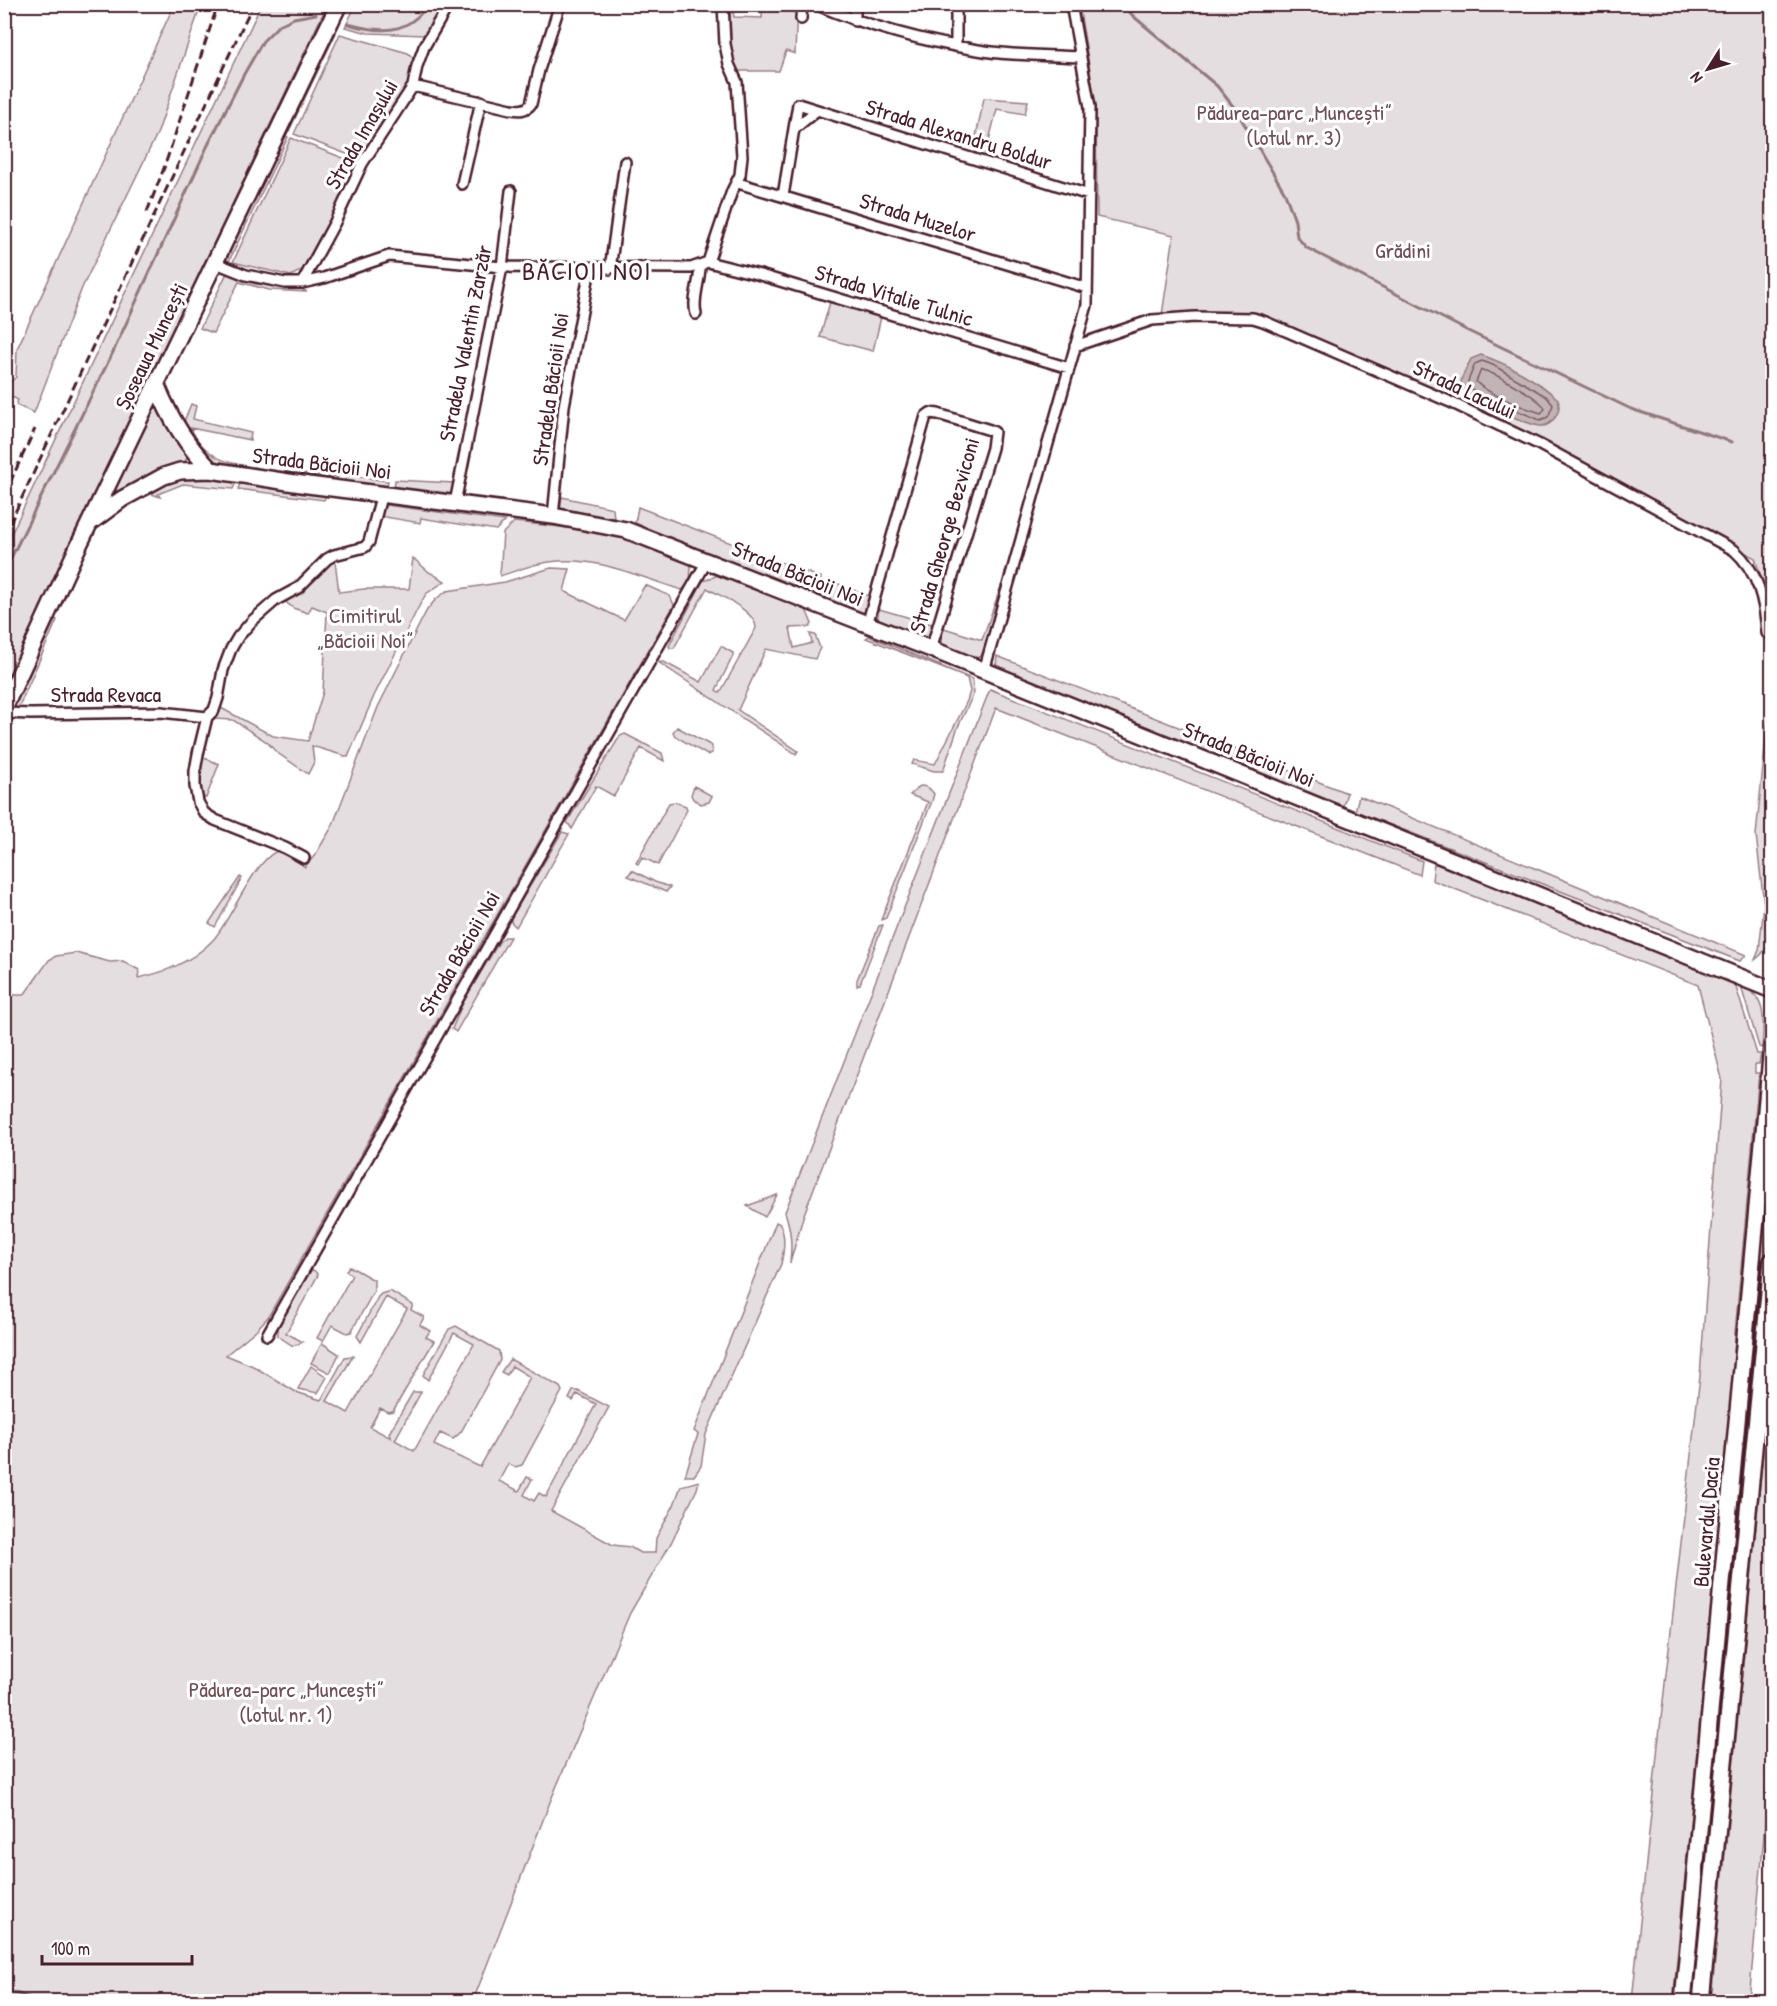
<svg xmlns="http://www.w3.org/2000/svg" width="1777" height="2006" font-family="'Patrick Hand',sans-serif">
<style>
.green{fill:#e5dee0;stroke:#987e86;stroke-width:1.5}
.water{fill:#c1b3b6;stroke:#91787e;stroke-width:1.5}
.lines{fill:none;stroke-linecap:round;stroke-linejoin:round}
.shore{stroke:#7a5a63;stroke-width:1.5}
.stream{stroke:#91787e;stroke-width:3}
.street-casing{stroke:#4a1f2b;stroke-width:14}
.primary-casing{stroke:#4a1f2b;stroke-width:20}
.street{stroke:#fff;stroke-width:9}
.primary{stroke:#fff;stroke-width:15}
.rail{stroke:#4a1f2b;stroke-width:3;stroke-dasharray:9 4.5;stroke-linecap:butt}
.labels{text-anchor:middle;stroke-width:6;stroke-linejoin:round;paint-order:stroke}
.park-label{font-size:22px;fill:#714f58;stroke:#fff}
.street-label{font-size:22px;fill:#4a1f2b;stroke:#fff}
.quarter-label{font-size:26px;letter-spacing:1.5px;fill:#4a1f2b;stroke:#fff}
</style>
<rect width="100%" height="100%" fill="#fff"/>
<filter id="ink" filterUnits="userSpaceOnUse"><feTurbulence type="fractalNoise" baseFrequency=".0167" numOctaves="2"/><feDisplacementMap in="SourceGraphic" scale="12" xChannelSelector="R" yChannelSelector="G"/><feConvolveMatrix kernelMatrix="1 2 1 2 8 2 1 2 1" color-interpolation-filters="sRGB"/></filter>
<g filter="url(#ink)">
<path class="green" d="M174 5H201L158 132 82 288 34 413 16 405 18 400 12 397 9 401 5 399V387L16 377 17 349Z
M261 5H327L5 683V547Z
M356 5H443L426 35 368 33 345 27Z
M762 5H797L795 54 786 51 779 71H738L731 55 730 11H733L734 17 762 18Z
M1079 5H1772V624V611L1755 558 1554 447 1455 397 1256 314 1166 313 1162 315 1174 235 1097 217 1096 107Z
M333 31 336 33 289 131 286 129Z
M340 34 408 53 413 58C412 95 382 127 363 156L357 158 294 134Z
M984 98 1028 101 1025 114 997 109 985 156 975 153 977 147 974 146Z
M284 135 288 137 229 261 226 260Z
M291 138 351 161 355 164 357 169 302 270 291 276 233 262Z
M227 273 256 284 298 287 307 292 269 290 239 282 213 333 200 328Z
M830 302 881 317 873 351 820 337Z
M191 404 196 406 193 419 251 433 250 440 191 428C195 439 205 450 215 456 234 469 312 474 338 477L337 479 259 471 218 463 209 458 194 443 184 425 185 419Z
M158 407 188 455 185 463 170 467 120 491H116L115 488 154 409Z
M346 475 388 481 387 487 345 481Z
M203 478 236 482 233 489 183 484 158 494 160 497 149 493C167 482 181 478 203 478Z
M395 480 454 483 452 494 394 489Z
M240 483 326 495 324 500 238 489Z
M562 497 613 508 614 519 560 508Z
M386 505 505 521 496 530 421 518 420 523 379 516 383 508Z
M638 507 819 577H821L820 590 816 594 799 590 635 523Z
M514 522C545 525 576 528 607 534 635 540 662 551 688 562L691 565 690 582 682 590C639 577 595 555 549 562 532 564 516 571 500 576L503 533Z
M413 558 429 572 445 581 426 594 417 610 374 696 348 757 312 746 314 762 308 774 276 752 267 742 233 720 214 719 210 722 221 708 273 736 308 741 323 692 327 612 312 606 308 613 293 608 282 599 299 593 323 565 326 566 335 561 339 592 364 589H409Z
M551 568 570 569 564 591 624 620 645 585 670 596 674 605 268 1317 256 1330 226 1355 253 1366 296 1392 321 1400 345 1357 353 1356 327 1401 348 1413 407 1309 386 1297 361 1342 357 1336 378 1297 381 1294 390 1291 413 1305 411 1310 424 1317 420 1325 430 1331 426 1337 434 1341 393 1411 388 1412 380 1408 370 1427 391 1438 389 1433 413 1392H421L395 1440 414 1451 474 1344 454 1333 428 1380 423 1375 449 1329 456 1326 499 1351 500 1360 461 1432 453 1439 440 1433 434 1445 480 1467 530 1377 512 1366 507 1375 501 1372 510 1359 560 1387 562 1391 522 1465 515 1467 508 1464 499 1481 519 1491 527 1477 532 1479 524 1495 534 1501 539 1493 546 1497 596 1404 577 1394 573 1401 569 1399 573 1391H578L609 1407 551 1511 613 1545 630 1547 640 1553H655L656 1538 674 1505 681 1486 699 1481 697 1489 671 1543 630 1613 550 1802 473 2001H5L4 995H24L49 960 56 956 76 953 110 962 123 961 139 970 138 978C164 973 193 961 212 941 230 923 256 854 281 850L305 867 315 855 332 827 378 707 414 635 427 610 436 599 447 591 505 582Z
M721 574 805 607 812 624 810 627 790 628 794 648 812 643 810 634 815 635 820 648 815 659 766 649 738 710 798 751 796 754 658 662H664L701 682 721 646 733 653V656L716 690 720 693 756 628C756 611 720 596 707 588L674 648H670L669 646 703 581Z
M829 580 871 597 864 614 825 599Z
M1001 586 1003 587 988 642 981 656C968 661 953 651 940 645L944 628 982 640Z
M879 609 935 625 927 640 877 621Z
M55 619 57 620 18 709 13 708Z
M869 636 972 679 974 693 958 727 943 771H934L912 764 914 760 935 764 967 701 970 691 967 678 866 638Z
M997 656 1347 793 1343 806 996 666Z
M1772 679V931C1770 942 1765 953 1755 960L1759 950 1764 905 1756 835Z
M990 689 1422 861 1420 875 996 708 803 1217 790 1263C792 1244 791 1230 785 1212Z
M677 727 712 746V753L707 755 675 736 673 732Z
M625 734 662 753 664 761 641 748 614 796 596 786 572 829 567 822 620 736Z
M200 756 219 764 206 798 201 796 198 786Z
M694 786 712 796 709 802 701 804 693 799 691 795Z
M920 786C927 786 930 788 934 794L932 801 886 918 881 920 928 802 910 795Z
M1359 796 1746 955 1740 961 1355 811Z
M675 802 686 806 687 810 658 865 642 857 638 864 636 863 669 803Z
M562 832 569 834 516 927 511 922V918Z
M1434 863 1735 984 1757 1054H1761L1759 1064H1755V1073H1759L1735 1333 1731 1430 1712 1594 1673 2001H1632L1658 1745 1700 1376 1722 1079 1698 985 1432 880Z
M632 870 655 882 670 887 666 892 628 876Z
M240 877 242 878 215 927 209 923Z
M883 925 860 984 857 986V980L879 926Z
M505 937H510L456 1032 452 1029 464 1000 499 942Z
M1740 983C1768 999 1764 1020 1762 1048L1759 1047Z
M1772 1145V1202L1695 2001 1689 2002Z
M777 1195 765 1217 747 1206Z
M776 1222 780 1224C786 1237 784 1250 781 1264L706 1434 701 1466 694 1476H685L698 1434 694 1431Z
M349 1266 374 1280V1291L351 1332 347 1333 332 1325 323 1341 317 1338 352 1275 346 1271Z
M310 1269 315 1271 318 1275 286 1333 303 1342 293 1346 278 1336C276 1314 297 1290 307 1271Z
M322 1343 339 1354 330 1373 311 1363Z
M1772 1357V1746L1749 2001H1711Z
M311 1366 327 1377 318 1393 298 1389Z"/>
<path class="water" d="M1481 355C1508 364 1537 380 1558 399 1560 405 1560 410 1556 416 1553 421 1549 426 1542 426 1530 427 1462 396 1461 385 1460 377 1468 366 1471 359Z"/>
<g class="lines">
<path class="shore" d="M1482 361 1493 365 1547 397 1553 405 1548 417 1540 420 1480 395 1469 387 1468 381 1475 364Z
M1481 370C1492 371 1542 399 1545 409L1541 413C1524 408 1488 394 1476 382Z"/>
<path class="stream" d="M1123 4 1133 16 1217 86 1236 110 1285 193 1295 221 1297 237 1307 248 1468 331 1631 409 1732 442
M348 24C380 33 408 35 428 4
M4 572 114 350 207 147 244 74 263 41 279 25 294 18 316 14
M4 1989 41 2002"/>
<defs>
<path id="street" d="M815 4C869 27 926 42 984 51 1015 56 1049 55 1081 57
M801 19 802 4
M855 21V4
M956 46V4
M413 86 511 109C519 110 526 111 531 104L539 70 560 4
M794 129 817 110
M738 183 1087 288
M462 184 481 101
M783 196 798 104 1089 195
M708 262 760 275 1069 368
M708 262 732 191 740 175 742 156 737 82 729 64 725 44 723 4
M216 263 246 275 285 283H302L324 278 389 256 502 267 691 268 708 262
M610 269 625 162
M302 283 335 222 362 164 413 86 417 66 424 47 449 4
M696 314C692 299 700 282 700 266
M1075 346 1152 320 1195 317 1253 318 1263 321 1448 401 1540 445 1734 550C1758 571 1765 602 1767 633
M455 503 502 267 511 191
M553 516 564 406 590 269
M867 625 926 416 930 413 938 414 990 430 994 432 992 448 931 649
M984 671 1087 305 1090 107 1071 4
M4 713 31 714 161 712 207 717
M304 858 285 848 215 820 204 813 198 802 195 786V771L198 754 207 717 214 710 218 698 223 670 231 649 238 637 252 621 276 600 298 588 327 559 334 555 365 547 369 542 382 493
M267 1335 707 561"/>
<path id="primary" d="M157 386C170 419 186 445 211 470
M91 522 122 499 164 476 180 471 211 470 308 485 553 516 626 530 931 649 1772 990
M4 708 76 551 339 4
M1683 2002 1772 1046
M1701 2002 1772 1261"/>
</defs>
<use href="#street" class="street-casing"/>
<use href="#primary" class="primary-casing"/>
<use href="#street" class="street"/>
<use href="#primary" class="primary"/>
<path class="rail" d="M147 212 164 168 218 4
M4 495 35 429
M4 536 253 4"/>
</g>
</g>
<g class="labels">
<g class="park-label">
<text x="1294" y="120">Pădurea-parc „Muncești”<tspan x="1294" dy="25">(lotul nr. 3)</tspan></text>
<text x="1403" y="258">Grădini</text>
<text x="365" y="623">Cimitirul<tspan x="365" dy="25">„Băcioii Noi”</tspan></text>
<text x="286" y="1697">Pădurea-parc „Muncești”<tspan x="286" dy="25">(lotul nr. 1)</tspan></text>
</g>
<g class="street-label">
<text transform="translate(361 134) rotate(-60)" y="8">Strada Imașului</text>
<text transform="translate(959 134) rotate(17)" y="8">Strada Alexandru Boldur</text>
<text transform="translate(918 217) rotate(17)" y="8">Strada Muzelor</text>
<text transform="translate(894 295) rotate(17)" y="8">Strada Vitalie Tulnic</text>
<text transform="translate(465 343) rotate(-79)" y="8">Stradela Valentin Zarzăr</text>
<text transform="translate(151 346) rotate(-64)" y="8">Șoseaua Muncești</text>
<text transform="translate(550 389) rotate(-82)" y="8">Stradela Băcioii Noi</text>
<text transform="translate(1465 389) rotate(25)" y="8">Strada Lacului</text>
<text transform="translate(322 463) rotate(7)" y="8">Strada Băcioii Noi</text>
<text transform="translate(944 535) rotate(-74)" y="8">Strada Gheorge Bezviconi</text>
<text transform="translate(798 573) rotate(22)" y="8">Strada Băcioii Noi</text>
<text x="106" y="702">Strada Revaca</text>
<text transform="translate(1249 754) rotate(22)" y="8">Strada Băcioii Noi</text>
<text transform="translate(459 953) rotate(-60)" y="8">Strada Băcioii Noi</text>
<text transform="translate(1706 1522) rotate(-85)" y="8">Bulevardul Dacia</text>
</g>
<g class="quarter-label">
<text x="587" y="280">BĂCIOII NOI</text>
</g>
</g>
<rect width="1777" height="2006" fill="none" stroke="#fff" stroke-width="24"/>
<rect x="12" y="12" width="1753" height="1982" fill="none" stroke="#4a1f2b" stroke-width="2" filter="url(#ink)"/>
<g transform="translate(1708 69) rotate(233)" stroke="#ffffff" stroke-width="4.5" paint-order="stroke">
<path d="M0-4.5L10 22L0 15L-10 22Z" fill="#4a1f2b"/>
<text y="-9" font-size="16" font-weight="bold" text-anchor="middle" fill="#4a1f2b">N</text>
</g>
<path d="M42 1955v9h150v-9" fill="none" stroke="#4a1f2b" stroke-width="3"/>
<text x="51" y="1955" font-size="18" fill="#4a1f2b" stroke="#ffffff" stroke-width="4.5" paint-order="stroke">100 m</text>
</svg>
